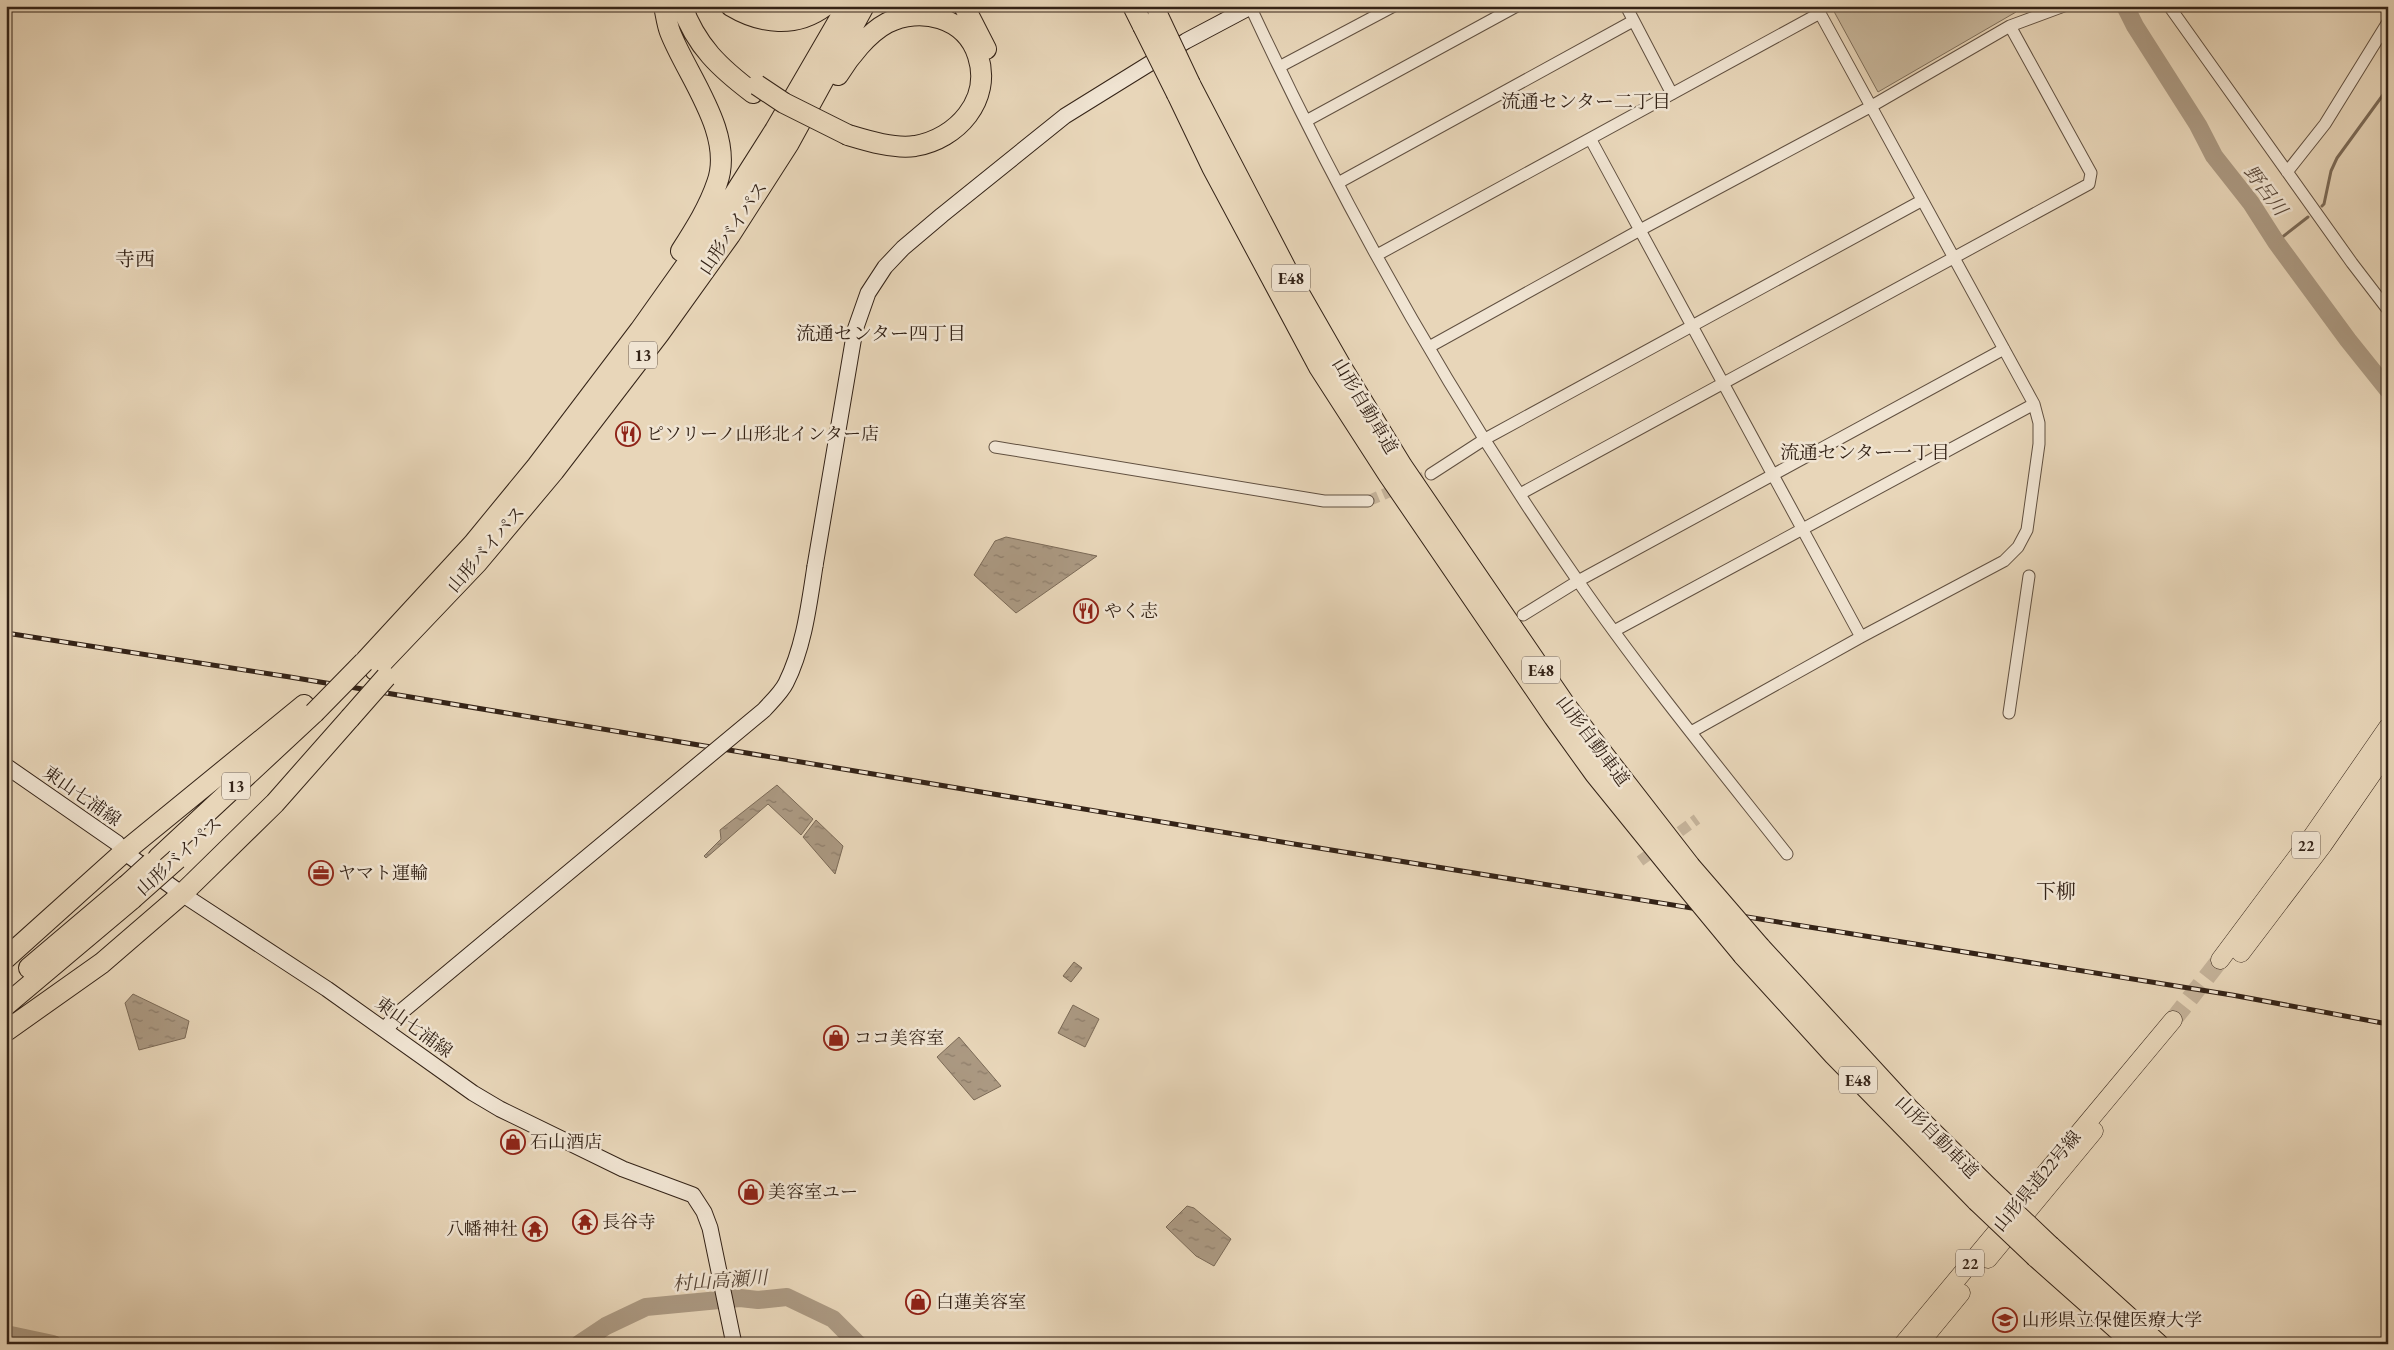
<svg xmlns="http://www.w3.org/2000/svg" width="2394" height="1350" font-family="'EB Garamond','Noto Serif JP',serif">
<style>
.green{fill:#c9b89d;stroke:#7e6e5a}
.water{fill:url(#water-ripples);stroke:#7b6a57}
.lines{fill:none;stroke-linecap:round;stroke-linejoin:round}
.stream{stroke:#7b6a57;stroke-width:3}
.river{stroke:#ab9982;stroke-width:18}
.street-tunnel{stroke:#c4b299;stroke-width:11;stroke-dasharray:11 5.5;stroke-linecap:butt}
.primary-tunnel{stroke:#c4b299;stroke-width:18;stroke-dasharray:18 9;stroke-linecap:butt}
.street-casing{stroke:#615040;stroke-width:13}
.secondary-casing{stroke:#342317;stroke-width:17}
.primary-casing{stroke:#342317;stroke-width:19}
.highway-casing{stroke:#342317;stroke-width:22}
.street{stroke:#f0e4d2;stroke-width:11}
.secondary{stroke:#f0e4d2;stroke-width:15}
.primary{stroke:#e8d6b9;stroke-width:18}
.highway{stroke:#e8d6b9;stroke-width:20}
.rail-casing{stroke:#342317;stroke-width:5}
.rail{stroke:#f0e4d2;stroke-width:3;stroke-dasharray:9;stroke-linecap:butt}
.secondary-bridge-casing{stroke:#342317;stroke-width:17;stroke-linecap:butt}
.highway-bridge-casing{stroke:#342317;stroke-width:22;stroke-linecap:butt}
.secondary-bridge{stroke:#f0e4d2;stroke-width:15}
.highway-bridge{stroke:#e8d6b9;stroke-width:20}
.labels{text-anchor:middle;stroke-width:5;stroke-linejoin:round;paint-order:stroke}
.shield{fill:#f0e4d2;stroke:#6c5d4f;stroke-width:1}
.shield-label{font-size:16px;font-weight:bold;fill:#342317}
.street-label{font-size:18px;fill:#342317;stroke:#f0e4d2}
.poi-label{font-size:18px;fill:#342317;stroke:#f0e4d2;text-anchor:start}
.neighbourhood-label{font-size:19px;fill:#342317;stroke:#f0e4d2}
.water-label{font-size:19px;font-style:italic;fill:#584637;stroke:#f0e4d2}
.quarter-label{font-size:20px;fill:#342317;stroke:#f0e4d2}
</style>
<defs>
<pattern id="water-ripples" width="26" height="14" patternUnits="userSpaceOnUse" patternTransform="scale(1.25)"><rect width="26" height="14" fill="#ab9982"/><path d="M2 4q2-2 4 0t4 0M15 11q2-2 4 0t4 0" fill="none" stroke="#8c7c69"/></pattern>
</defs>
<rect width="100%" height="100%" fill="#e8d6b9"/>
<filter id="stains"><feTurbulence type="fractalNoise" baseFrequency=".004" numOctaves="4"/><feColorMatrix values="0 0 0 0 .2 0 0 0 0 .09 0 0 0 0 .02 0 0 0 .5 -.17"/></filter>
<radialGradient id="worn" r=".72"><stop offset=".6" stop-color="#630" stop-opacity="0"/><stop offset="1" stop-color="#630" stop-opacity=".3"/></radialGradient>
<path class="green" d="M1831 6H2021L2016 12 1878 92Z"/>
<path class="water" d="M1006 537 1097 556 1016 613 974 575 995 541Z
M777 785 813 819 801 835 768 804 706 858 704 856 721 839 720 830Z
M816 820 843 846 835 874 803 837Z
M1074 962 1082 968 1071 982 1063 976Z
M133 994 189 1021 185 1038 139 1050 125 1003Z
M1073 1005 1099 1019 1085 1047 1058 1033Z
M959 1037 1001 1086 974 1100 937 1057Z
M1187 1206 1194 1208 1231 1239 1214 1266 1196 1256 1166 1227Z"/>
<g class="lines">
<path class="stream" d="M2322 206 2324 204 2331 171 2337 158 2388 88
M2276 242 2308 217"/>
<path class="river" d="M2125 6 2135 26 2198 125 2214 156 2251 203 2276 242 2348 340 2388 390
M6 1334 53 1344
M579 1344 606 1326 646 1307 740 1298 758 1300 787 1297 833 1319 858 1344"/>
<path class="street-tunnel" d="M1368 501 1431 474
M1640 861 1697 819"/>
<path class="primary-tunnel" d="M2173 1020 2220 960"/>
<defs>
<path id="street" d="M1250 6C1343 206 1452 400 1578 581 1643 675 1716 764 1787 854
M1626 6 1672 94
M2169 6 2352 263 2388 310
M1279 67 1394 6
M1306 121 1517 6
M1591 140 1861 637
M2287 172 2325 124 2388 22
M1338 183 1633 21
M1377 255 1820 13
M1429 347 1640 230 1870 107 2010 26 2064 6
M995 447 1324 501H1368
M1431 474 1485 439 1921 201
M1520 494 2089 184 2091 173 2010 26
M1523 615 1578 581 2004 349
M1614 631 2034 404
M2009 713 2029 576
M1691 732 1861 637 2004 561 2018 547 2027 530 2039 444V423L2034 404 1816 6"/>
<path id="secondary" d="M815 566 855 330 868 293 885 267 903 248 942 215 1065 116 1186 41 1252 6
M6 766 117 843 124 852 182 894 327 989 473 1093 500 1109 623 1169 693 1195 704 1212 710 1228 734 1344
M385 1029 402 1011 498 931"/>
<path id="primary" d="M2241 953 2323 845 2388 751
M2220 960 2311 838 2388 727
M1988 1259 2094 1131
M1903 1344 2173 1020
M1919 1344 1961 1293"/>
<path id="highway" d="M664 6C666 15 667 24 670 32 687 76 735 134 717 183 709 207 695 229 681 251
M682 6C696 46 720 68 753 93
M731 6C761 24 796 28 825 6
M964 6 986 49
M1133 6 1143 26
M838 75C849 57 868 33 887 23 920 6 966 17 978 56 992 100 957 139 915 146 894 149 868 141 848 135
M1190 84 1295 286 1342 368 1402 466 1566 706 1690 866
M1177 94 1212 167 1319 367 1388 474 1554 717 1595 774 1676 874
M366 660 473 544 537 466 640 330 716 223 775 130 847 6
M375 670 477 563 554 471 659 334 730 235 789 143 864 6
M158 858 314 713
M1760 947 1908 1108 1990 1189
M1743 955 1834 1055 1977 1201
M6 958 124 852 304 705
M29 968 127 885
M6 1005 132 899
M6 1031 102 963 182 894 275 803 350 718
M2050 1246 2158 1344
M2036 1257 2134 1344"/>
</defs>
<use href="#street" class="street-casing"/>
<use href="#secondary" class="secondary-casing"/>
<use href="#primary" class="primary-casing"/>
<use href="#highway" class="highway-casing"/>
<use href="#street" class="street"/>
<use href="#secondary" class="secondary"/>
<use href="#primary" class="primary"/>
<use href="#highway" class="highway"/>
<defs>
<path id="rail" d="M6 633 290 677 1294 844 2232 995 2388 1024"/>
</defs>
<use href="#rail" class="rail-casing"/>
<use href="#rail" class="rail"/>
<defs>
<path id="secondary-bridge" d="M498 931 764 710C771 702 781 693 786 683 804 647 809 605 815 566"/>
<path id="highway-bridge" d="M1158 16 1190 84
M1143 26 1177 94
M757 85 784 103 848 135
M314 713 364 662
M350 718 386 677
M1690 866 1760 947
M1676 874 1743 955
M127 885 151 863
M132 899 177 859
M1990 1189 2050 1246
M1977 1201 2036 1257"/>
</defs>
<use href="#secondary-bridge" class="secondary-bridge-casing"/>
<use href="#highway-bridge" class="highway-bridge-casing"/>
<use href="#secondary-bridge" class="secondary-bridge"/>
<use href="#highway-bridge" class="highway-bridge"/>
</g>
<defs>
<symbol id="restaurant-ring" viewBox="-11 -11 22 22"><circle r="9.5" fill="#f0e4d2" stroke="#8f2418" stroke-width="1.5"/><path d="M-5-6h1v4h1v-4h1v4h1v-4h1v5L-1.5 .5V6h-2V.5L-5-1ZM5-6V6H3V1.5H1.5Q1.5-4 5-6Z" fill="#8f2418"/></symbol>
<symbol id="office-ring" viewBox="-11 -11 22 22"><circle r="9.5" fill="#f0e4d2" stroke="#8f2418" stroke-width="1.5"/><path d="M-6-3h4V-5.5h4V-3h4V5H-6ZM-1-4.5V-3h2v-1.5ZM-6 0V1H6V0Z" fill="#8f2418"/></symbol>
<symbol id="shop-ring" viewBox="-11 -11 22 22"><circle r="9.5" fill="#f0e4d2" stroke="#8f2418" stroke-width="1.5"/><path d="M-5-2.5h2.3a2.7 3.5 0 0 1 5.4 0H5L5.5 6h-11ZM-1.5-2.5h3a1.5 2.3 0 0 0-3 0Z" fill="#8f2418"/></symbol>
<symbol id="temple-ring" viewBox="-11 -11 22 22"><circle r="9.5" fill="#f0e4d2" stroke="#8f2418" stroke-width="1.5"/><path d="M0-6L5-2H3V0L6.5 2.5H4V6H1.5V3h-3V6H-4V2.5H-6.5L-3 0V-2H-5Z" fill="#8f2418"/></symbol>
<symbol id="school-ring" viewBox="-11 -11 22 22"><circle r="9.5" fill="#f0e4d2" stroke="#8f2418" stroke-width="1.5"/><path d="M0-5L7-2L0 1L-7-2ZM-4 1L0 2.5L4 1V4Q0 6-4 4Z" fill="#8f2418"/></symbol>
</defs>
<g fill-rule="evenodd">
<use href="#restaurant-ring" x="614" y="420" width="28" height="28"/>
<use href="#restaurant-ring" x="1072" y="597" width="28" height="28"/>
<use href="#office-ring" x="307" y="859" width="28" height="28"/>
<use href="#shop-ring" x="822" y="1024" width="28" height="28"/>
<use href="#shop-ring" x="499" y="1128" width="28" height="28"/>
<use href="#shop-ring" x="737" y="1178" width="28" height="28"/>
<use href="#temple-ring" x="571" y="1208" width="28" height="28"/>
<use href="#temple-ring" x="521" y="1215" width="28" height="28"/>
<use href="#shop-ring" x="904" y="1288" width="28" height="28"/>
<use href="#school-ring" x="1991" y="1306" width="28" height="28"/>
</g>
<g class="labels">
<g class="shield">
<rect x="1272" y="264.5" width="38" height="27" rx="4"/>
<rect x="629" y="341.5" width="28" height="27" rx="4"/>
<rect x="1522" y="656.5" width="38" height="27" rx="4"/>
<rect x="222" y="772.5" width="28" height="27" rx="4"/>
<rect x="2292" y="831.5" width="28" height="27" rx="4"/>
<rect x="1839" y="1066.5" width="38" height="27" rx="4"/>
<rect x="1956" y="1249.5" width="28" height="27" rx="4"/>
</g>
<g class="shield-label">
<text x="1291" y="284">E48</text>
<text x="643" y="361">13</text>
<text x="1541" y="676">E48</text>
<text x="236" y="792">13</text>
<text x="2306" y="851">22</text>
<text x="1858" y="1086">E48</text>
<text x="1970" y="1269">22</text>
</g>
<g class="street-label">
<text transform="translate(733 228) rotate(-56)" y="6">山形バイパス</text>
<text transform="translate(1365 406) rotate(59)" y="6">山形自動車道</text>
<text transform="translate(486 549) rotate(-49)" y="6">山形バイパス</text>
<text transform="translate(1593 741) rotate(53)" y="6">山形自動車道</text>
<text transform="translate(82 796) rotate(35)" y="6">東山七浦線</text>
<text transform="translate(179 856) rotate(-42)" y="6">山形バイパス</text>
<text transform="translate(414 1027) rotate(36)" y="6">東山七浦線</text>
<text transform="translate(1937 1137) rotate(45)" y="6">山形自動車道</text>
<text transform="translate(2037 1181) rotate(-50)" y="6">山形県道22号線</text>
</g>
<g class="poi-label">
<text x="646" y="440">ピソリーノ山形北インター店</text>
<text x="1104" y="617">やく志</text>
<text x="338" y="879">ヤマト運輸</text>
<text x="854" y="1044">ココ美容室</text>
<text x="530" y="1148">石山酒店</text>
<text x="768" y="1198">美容室ユー</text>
<text x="602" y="1228">長谷寺</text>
<text x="518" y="1235" text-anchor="end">八幡神社</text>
<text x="936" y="1308">白蓮美容室</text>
<text x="2022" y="1326">山形県立保健医療大学</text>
</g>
<g class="neighbourhood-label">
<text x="1586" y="108">流通センター二丁目</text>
<text x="881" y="340">流通センター四丁目</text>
<text x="1865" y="459">流通センター一丁目</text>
</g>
<g class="water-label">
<text transform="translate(2266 190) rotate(53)" y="7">野呂川</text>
<text transform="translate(720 1280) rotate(-4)" y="7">村山高瀬川</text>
</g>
<g class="quarter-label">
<text x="135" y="266">寺西</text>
<text x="2056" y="898">下柳</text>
</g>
</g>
<rect width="2394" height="1350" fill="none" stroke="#e8d6b9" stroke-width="25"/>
<rect x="8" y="8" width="2379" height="1335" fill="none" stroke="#342317" stroke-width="2.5"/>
<rect x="12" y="12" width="2369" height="1325" fill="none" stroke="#342317"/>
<rect width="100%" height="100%" filter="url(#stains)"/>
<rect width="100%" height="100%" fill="url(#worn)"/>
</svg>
